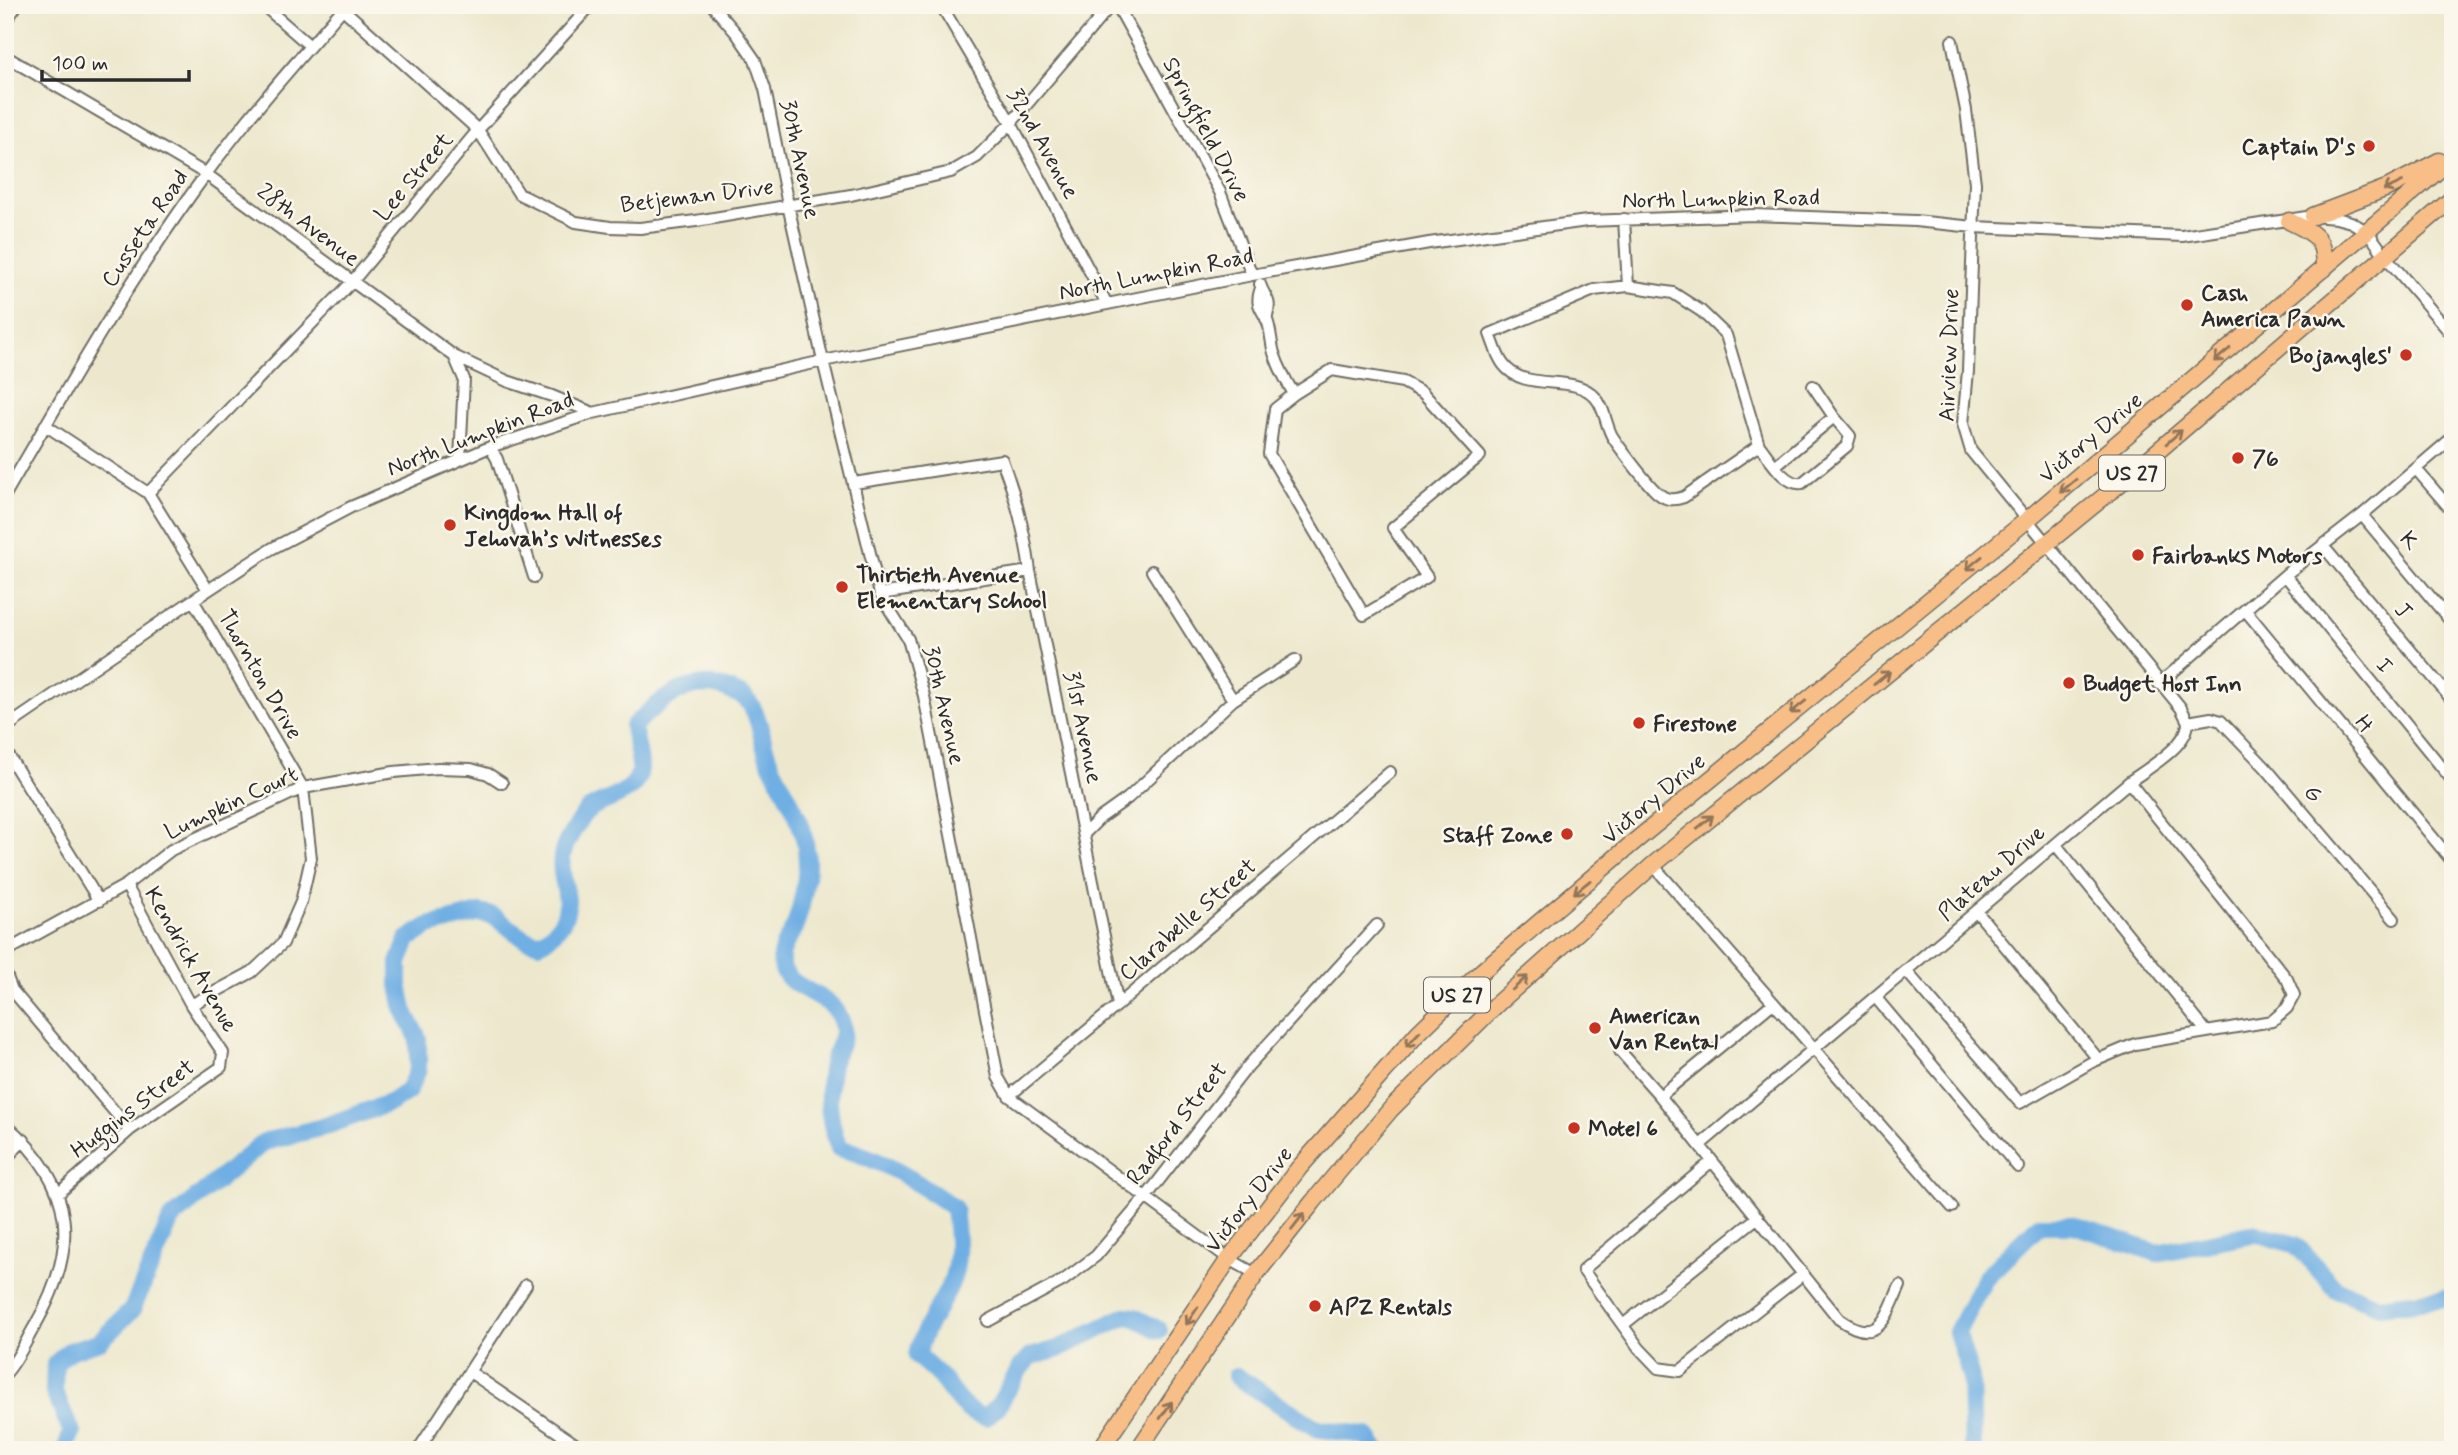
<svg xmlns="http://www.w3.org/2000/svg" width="2458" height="1455" font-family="Mynerve,sans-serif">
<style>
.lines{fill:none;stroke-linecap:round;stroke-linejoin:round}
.river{stroke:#6fafe3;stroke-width:18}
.minor-casing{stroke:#6f6d64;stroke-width:14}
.highway-casing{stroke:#6f6d64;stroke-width:19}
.minor{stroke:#fff;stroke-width:10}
.highway{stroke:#f7be87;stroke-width:16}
.oneway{stroke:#917459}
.poi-dot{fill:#c8321e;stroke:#fbf7ec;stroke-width:2.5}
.labels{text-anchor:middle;stroke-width:5;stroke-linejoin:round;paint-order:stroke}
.shield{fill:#fbf7ec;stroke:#696865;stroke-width:2}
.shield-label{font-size:21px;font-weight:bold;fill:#2b2b2b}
.street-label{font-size:23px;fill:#2b2b2b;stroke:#fbf7ec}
.poi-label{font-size:23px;font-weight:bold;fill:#2b2b2b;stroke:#fbf7ec;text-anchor:start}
</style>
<rect width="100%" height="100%" fill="#fbf7ec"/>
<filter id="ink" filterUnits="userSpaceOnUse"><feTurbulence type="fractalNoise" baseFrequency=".0143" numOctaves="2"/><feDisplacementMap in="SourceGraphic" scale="14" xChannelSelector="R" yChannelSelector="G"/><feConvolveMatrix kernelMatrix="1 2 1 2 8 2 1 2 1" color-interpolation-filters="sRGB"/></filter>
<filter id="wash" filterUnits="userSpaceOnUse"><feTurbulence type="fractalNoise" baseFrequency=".00686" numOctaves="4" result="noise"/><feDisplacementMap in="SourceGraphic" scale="28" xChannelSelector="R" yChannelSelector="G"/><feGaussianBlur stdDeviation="1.57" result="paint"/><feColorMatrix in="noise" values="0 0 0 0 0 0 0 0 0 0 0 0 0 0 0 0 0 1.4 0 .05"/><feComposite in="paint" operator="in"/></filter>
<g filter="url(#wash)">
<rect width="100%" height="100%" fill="#ede8cd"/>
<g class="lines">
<path class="river" d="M1236 1376 1316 1428 1367 1436 1377 1450
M65 1450 72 1432 54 1392 55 1364 69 1351 100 1341 132 1310 171 1219 264 1142 323 1127 392 1102 408 1091 418 1069V1038L404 1010 399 985V963L408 939 429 926 480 913 493 916 525 939 540 943C592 909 550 883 565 846 568 839 582 814 588 810 605 797 638 796 640 768 641 760 634 736 633 726 660 700 692 673 731 691 735 693 742 695 745 698 761 713 761 743 770 762 787 797 808 825 807 866 806 885 802 904 796 923 792 935 779 948 781 962 784 989 826 992 838 1014 850 1036 837 1044 832 1064 826 1092 829 1122 839 1148 881 1158 919 1183 954 1208 957 1234 961 1261 950 1285 939 1310 922 1328 917 1356 925 1363 934 1370 941 1378 954 1394 965 1415 986 1417L998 1406 1021 1367 1030 1357 1058 1349 1125 1316 1134 1317 1159 1330
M1973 1450 1971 1378 1957 1332 1985 1278 2039 1225H2074L2157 1253 2256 1233 2296 1245 2336 1289 2379 1306 2446 1298 2453 1295"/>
</g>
</g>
<g filter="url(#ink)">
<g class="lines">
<defs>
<path id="minor" d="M263 5 310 46
M712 5 737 34 755 60 765 89 788 205 823 361 880 594 908 639 924 696 998 1077 1009 1096 1229 1259 1256 1274
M941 5 1011 123 1107 304
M1117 5 1220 192 1252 275
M343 9 478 130 519 194 576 222 610 227 640 228 696 221 851 195 951 172 977 157 1011 123 1111 5
M5 22 17 5
M1952 41 1966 110 1975 183 1968 371 1963 424 1971 451 2181 708 2188 722
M5 56 206 174 454 356 507 381 552 396 593 413
M1624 219 1628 286 1594 290 1490 334C1494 344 1497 356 1503 364 1525 394 1573 372 1595 397 1605 408 1605 423 1612 436 1619 447 1650 488 1659 494 1667 501 1675 500 1684 497L1759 445 1726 335 1701 311 1673 293 1628 286
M1260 284C1265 300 1273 298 1266 319
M1261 288C1255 305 1260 306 1267 320 1271 330 1271 343 1274 353 1279 368 1286 381 1294 394L1275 409 1269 454 1364 615 1427 577 1393 528 1480 456 1423 393 1403 382 1332 370 1294 394
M454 356 464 379 460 459
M1813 386 1834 417
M45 425 148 493 208 590
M1759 445C1769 457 1784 486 1802 483L1847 446 1850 436 1834 417 1776 465
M490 447 497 459 534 577
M2416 469 2453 512
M854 483 1002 460C1016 497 1025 532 1030 571L1118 1005
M148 493 352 282 478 130 591 5
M5 495C68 386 132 275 206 174 249 115 298 60 346 5
M2362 515 2453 624
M2323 546 2453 701
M1152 571 1233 700
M2285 575 2453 781
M880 594 1030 571
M2246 611 2453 862
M2159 684 2285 575 2362 515 2453 437
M2188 722 2211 718 2221 721 2265 767 2394 919
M5 728 190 602 271 549 351 507 490 447 593 413 823 361 1252 275 1429 243 1587 221 1754 215 1915 221 1974 227 2182 236 2313 216 2336 218 2351 222 2368 232 2386 257 2453 336
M5 750 99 901
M1085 833 1100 818 1128 798 1233 700 1295 660
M2056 845 2206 1031
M1653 865 1952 1207
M1977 912 2098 1059
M5 960 10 949 126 885 171 850 303 788 394 772 438 768 471 769 488 774 502 783
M5 972 12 990 130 1130
M1907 972 2020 1103 2092 1062 2135 1044 2272 1021 2287 1008 2294 995 2287 979 2129 782
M1876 998 2018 1167
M1773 1003 1660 1096 1839 1319C1879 1347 1885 1319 1900 1286
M191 1005 252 972 283 943 301 902 311 858 303 788 193 600
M1620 1051 1660 1096
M1009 1096 1118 1005 1390 772
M5 1124C77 1186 80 1249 33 1329 25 1343 17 1361 5 1374
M1700 1145 2129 782C2148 768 2188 746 2188 722
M5 1159 24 1140
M1712 1161 1583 1270 1639 1348 1658 1368 1680 1371 1803 1274
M59 1193 130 1130 221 1067 223 1053 191 1005 126 885
M988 1321 1064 1280 1096 1256 1146 1197 1248 1066 1377 925
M1623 1325 1758 1217
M470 1372 584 1450
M418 1450 526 1285"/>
<path id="highway" d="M2313 216 2387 188 2439 161
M2289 221C2316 234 2324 237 2324 269
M1100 1450 1229 1259 1299 1168 1418 1033 1482 971 1634 842 2027 520 2453 158
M1138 1450 1256 1274 1313 1202 1391 1109 1498 1003 1653 865 2117 486 2453 198"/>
</defs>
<use href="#minor" class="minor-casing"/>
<use href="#highway" class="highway-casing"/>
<use href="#minor" class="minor"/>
<use href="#highway" class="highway"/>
</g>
<defs><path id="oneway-shaft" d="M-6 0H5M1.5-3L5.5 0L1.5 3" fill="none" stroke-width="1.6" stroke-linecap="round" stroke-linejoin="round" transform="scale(1.75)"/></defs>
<g class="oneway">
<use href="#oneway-shaft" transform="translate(2393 186) rotate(155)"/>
<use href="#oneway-shaft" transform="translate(2222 355) rotate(140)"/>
<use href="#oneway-shaft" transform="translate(2174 437) rotate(-41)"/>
<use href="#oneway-shaft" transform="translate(2068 486) rotate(140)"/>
<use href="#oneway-shaft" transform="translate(1974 563) rotate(141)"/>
<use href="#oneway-shaft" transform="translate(1882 678) rotate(-39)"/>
<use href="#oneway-shaft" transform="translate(1798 707) rotate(141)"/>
<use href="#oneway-shaft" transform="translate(1705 822) rotate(-39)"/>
<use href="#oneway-shaft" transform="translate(1582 887) rotate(141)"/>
<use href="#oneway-shaft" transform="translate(1520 983) rotate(-42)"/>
<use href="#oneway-shaft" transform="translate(1413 1039) rotate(132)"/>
<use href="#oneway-shaft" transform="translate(1298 1221) rotate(-52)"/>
<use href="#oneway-shaft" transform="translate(1192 1316) rotate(124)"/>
<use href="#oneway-shaft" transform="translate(1166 1410) rotate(-55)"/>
</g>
</g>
<g class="poi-dot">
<circle cx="2369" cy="146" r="7"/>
<circle cx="2187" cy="305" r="7"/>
<circle cx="2406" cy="355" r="7"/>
<circle cx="2238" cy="458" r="7"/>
<circle cx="450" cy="525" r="7"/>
<circle cx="2138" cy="555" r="7"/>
<circle cx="842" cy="587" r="7"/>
<circle cx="2069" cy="683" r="7"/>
<circle cx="1639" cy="723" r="7"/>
<circle cx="1567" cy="834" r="7"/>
<circle cx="1595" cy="1028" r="7"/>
<circle cx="1574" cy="1128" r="7"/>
<circle cx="1315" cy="1306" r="7"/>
</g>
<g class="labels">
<g class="shield">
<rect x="2099" y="455.5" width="66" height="35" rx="5"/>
<rect x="1424" y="977.5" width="66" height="35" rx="5"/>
</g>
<g class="shield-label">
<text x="2132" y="480">US 27</text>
<text x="1457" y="1002">US 27</text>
</g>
<g class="street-label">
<text transform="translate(1207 129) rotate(62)" y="8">Springfield Drive</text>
<text transform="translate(1044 143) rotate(61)" y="8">32nd Avenue</text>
<text transform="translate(801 159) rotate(78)" y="8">30th Avenue</text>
<text transform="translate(413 176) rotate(-50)" y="8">Lee Street</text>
<text transform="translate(697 195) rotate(-7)" y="8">Betjeman Drive</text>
<text transform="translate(1721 198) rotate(-1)" y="8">North Lumpkin Road</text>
<text transform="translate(309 224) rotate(37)" y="8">28th Avenue</text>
<text transform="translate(144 228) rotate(-56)" y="8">Cusseta Road</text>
<text transform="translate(1156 273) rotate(-11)" y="8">North Lumpkin Road</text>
<text transform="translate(1948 355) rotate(-88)" y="8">Airview Drive</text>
<text transform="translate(480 433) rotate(-21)" y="8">North Lumpkin Road</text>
<text transform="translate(2090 437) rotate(-40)" y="8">Victory Drive</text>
<text transform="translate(2410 540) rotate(50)" y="8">K</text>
<text transform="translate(2404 610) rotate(50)" y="8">J</text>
<text transform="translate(2385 665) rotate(51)" y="8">I</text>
<text transform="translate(261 674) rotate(60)" y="8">Thornton Drive</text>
<text transform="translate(945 705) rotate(77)" y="8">30th Avenue</text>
<text transform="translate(2365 723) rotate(50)" y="8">H</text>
<text transform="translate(1084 727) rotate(78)" y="8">31st Avenue</text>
<text transform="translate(2314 793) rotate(50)" y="8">G</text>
<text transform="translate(1653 798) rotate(-40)" y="8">Victory Drive</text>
<text transform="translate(231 802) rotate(-25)" y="8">Lumpkin Court</text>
<text transform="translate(1991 872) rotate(-41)" y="8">Plateau Drive</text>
<text transform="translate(1187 919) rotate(-41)" y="8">Clarabelle Street</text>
<text transform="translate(192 959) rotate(60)" y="8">Kendrick Avenue</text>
<text transform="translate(132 1108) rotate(-37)" y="8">Huggins Street</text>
<text transform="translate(1176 1123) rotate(-52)" y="8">Radford Street</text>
<text transform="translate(1248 1199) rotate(-52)" y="8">Victory Drive</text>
</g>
<g class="poi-label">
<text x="2355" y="154" text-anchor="end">Captain D's</text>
<text x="2201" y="300">Cash<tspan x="2201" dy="26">America Pawn</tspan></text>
<text x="2392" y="363" text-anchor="end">Bojangles'</text>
<text x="2252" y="466">76</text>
<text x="464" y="520">Kingdom Hall of<tspan x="464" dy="26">Jehovah’s Witnesses</tspan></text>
<text x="2152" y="563">Fairbanks Motors</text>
<text x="856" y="582">Thirtieth Avenue<tspan x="856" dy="26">Elementary School</tspan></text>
<text x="2083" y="691">Budget Host Inn</text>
<text x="1653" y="731">Firestone</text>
<text x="1553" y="842" text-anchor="end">Staff Zone</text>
<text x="1609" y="1023">American<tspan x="1609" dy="26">Van Rental</tspan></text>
<text x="1588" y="1136">Motel 6</text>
<text x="1329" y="1314">APZ Rentals</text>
</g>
</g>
<rect width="2458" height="1455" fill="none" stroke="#fbf7ec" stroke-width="28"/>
<path d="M42 70v10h147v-10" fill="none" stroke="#2b2b2b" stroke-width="3.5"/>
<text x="52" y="70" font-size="21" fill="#2b2b2b" stroke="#fbf7ec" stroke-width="5" paint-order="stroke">100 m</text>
</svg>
